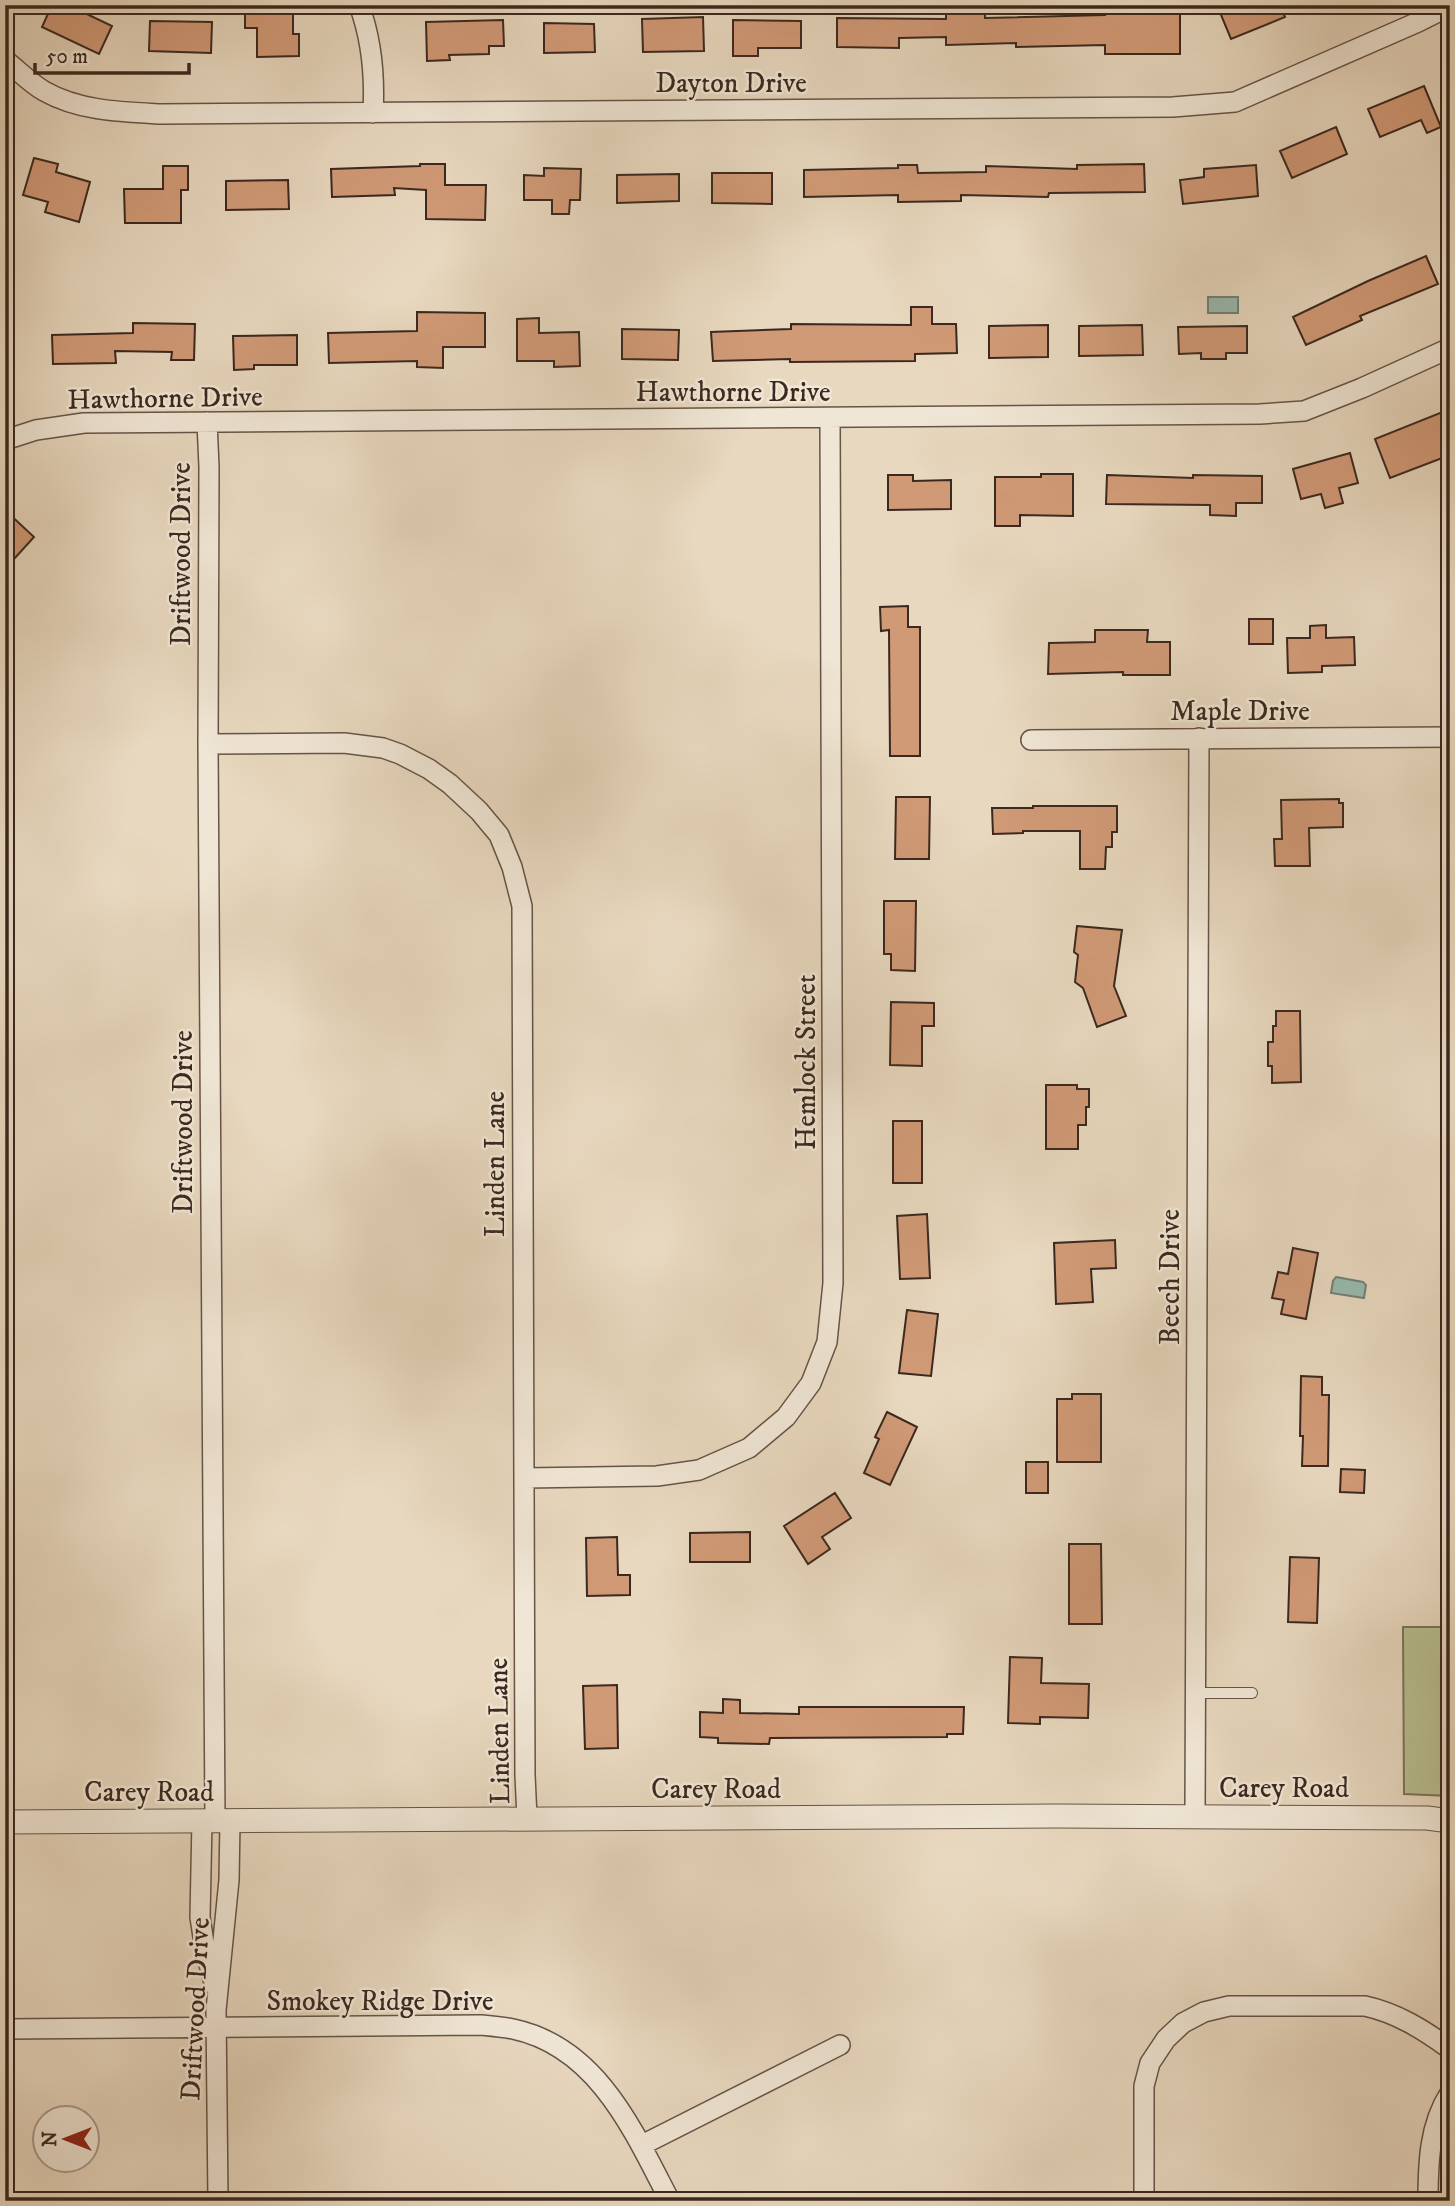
<svg xmlns="http://www.w3.org/2000/svg" width="1455" height="2206" font-family="'IM FELL DW Pica',serif">
<style>
.green{fill:#b8be91;stroke:#7a7358;stroke-width:2}
.water{fill:#97baaf;stroke:#728075;stroke-width:2}
.building{fill:#d19a77;stroke:#3b281f;stroke-width:2}
.lines{fill:none;stroke-linecap:round;stroke-linejoin:round}
.service-casing{stroke:#665447;stroke-width:12}
.minor-casing{stroke:#665447;stroke-width:22}
.tertiary-casing{stroke:#665447;stroke-width:25}
.service{stroke:#f0e6d5;stroke-width:10}
.minor{stroke:#f0e6d5;stroke-width:19}
.tertiary{stroke:#f0e6d5;stroke-width:23}
.labels{text-anchor:middle;stroke-width:5;stroke-linejoin:round;paint-order:stroke}
.street-label{font-size:28px;fill:#3b281f;stroke:#f0e6d5}
</style>
<rect width="100%" height="100%" fill="#e8d8bf"/>
<filter id="stains"><feTurbulence type="fractalNoise" baseFrequency=".00286" numOctaves="4"/><feColorMatrix values="0 0 0 0 .2 0 0 0 0 .09 0 0 0 0 .02 0 0 0 .5 -.17"/></filter>
<radialGradient id="worn" r=".72"><stop offset=".6" stop-color="#630" stop-opacity="0"/><stop offset="1" stop-color="#630" stop-opacity=".3"/></radialGradient>
<path class="green" d="M1403 1627H1450V1796L1404 1794Z"/>
<path class="water" d="M1208 297H1238V313H1208Z
M1336 1277 1363 1282 1366 1285 1364 1298 1331 1293 1333 1281Z"/>
<path class="building" d="M52 5H68L112 26 99 54 42 27Z
M293 5V34H299V56L257 57V28H245V7Z
M1123 5H1148V13H1180V54H1105V45L1016 47V43L946 45V37L899 38V48L837 47V18L946 19V12L985 11V18L1105 15V13L1123 14Z
M1232 5H1280L1285 17 1231 39 1219 10Z
M703 17 704 51 643 52 642 19Z
M503 20 504 46H489V54L449 55 450 60 427 61 426 22Z
M733 20 801 21V48H758V56H733Z
M150 21 212 22 211 53 149 51Z
M544 23 594 24 595 52 544 53Z
M1424 86 1441 127 1427 133 1421 120 1380 137 1368 109Z
M1336 127 1347 154 1292 178 1280 151Z
M34 158 58 164 56 172 90 182 79 222 45 212 48 202 23 195Z
M420 164H445V185H486L485 220 426 219V190L394 188 395 195 332 197 331 169 420 166Z
M1144 164 1145 192 1049 193 1048 197 961 195V201L898 202V195L804 197V170L898 168V165H917L918 173 986 172V166L1077 169V165Z
M1256 165 1258 196 1183 204 1180 180 1204 177V169Z
M163 166H188V190H181V223H125L124 189H163Z
M544 168 581 169 580 200H570L569 214H552V200H524V175L544 176Z
M712 173H772V204L712 203Z
M679 174V201L617 203V175Z
M288 180 289 209 226 210V181Z
M1426 256 1438 284 1360 316 1362 320 1306 345 1293 317 1368 281Z
M911 307H932V324H956L957 353 915 354V361L790 362V359L713 361 711 332 791 329V324L911 325Z
M417 312 485 313V347H443V368L417 367V361L329 363 328 333 417 331Z
M539 318V333L579 332 580 366 554 367V361H517V319Z
M133 323 195 324 194 360H171L172 352 115 351 116 363 53 364 52 335 133 333Z
M1048 325V357L989 358V326Z
M1142 325 1143 355 1079 356V326Z
M1247 326V353H1226V359H1201V353L1179 354 1178 327Z
M622 329 679 330 678 360 622 359Z
M297 335V365H254V369L234 370 233 336Z
M1445 411 1450 424V455L1390 478 1375 439Z
M1350 453 1358 483 1339 488 1343 503 1325 508 1321 494 1301 499 1293 469Z
M1041 474H1073V516L1020 515V526H995V477H1041Z
M888 475H913V481L951 480V509L888 510Z
M1107 475 1193 478V475L1262 476V503H1236V516L1210 515V505L1106 504Z
M5 510 34 537 5 569Z
M908 606V627H920V756H890L889 630 881 631 880 607Z
M1249 619H1273V644H1249Z
M1326 625V638L1354 637 1355 665 1322 666V672L1288 673 1287 638H1310V626Z
M1095 630H1148L1147 642H1170V675H1123V672L1048 674 1049 643 1095 642Z
M896 797H930L929 859H895Z
M1339 799V803H1343V827L1309 828 1310 866H1275L1274 839H1282L1281 800Z
M1033 806H1117V832H1112V847H1106L1105 869H1080V831H1023V833L993 834 992 808H1033Z
M884 901H916L915 971 891 970V954H884Z
M1077 926 1122 930 1114 986 1126 1016 1097 1027 1083 988 1075 982 1078 955 1074 952Z
M891 1002 934 1003V1026H922V1066L890 1065Z
M1276 1011H1300L1301 1082 1272 1083V1066H1268V1042H1273V1026H1276Z
M1046 1085H1077V1089H1089V1107H1086V1125H1078V1149H1046Z
M893 1121H922V1183H893Z
M927 1214 930 1278 900 1279 897 1216Z
M1115 1240 1116 1268 1091 1269 1093 1302 1056 1304 1054 1243Z
M1293 1248 1318 1253 1306 1319 1281 1314 1284 1300 1272 1298 1278 1272 1288 1274Z
M907 1310 938 1314 931 1376 899 1373Z
M1301 1376 1322 1377V1395H1329L1328 1466H1302L1303 1436H1300Z
M1072 1394H1101V1462H1057V1399H1072Z
M887 1412 917 1427 890 1485 864 1473 879 1439 875 1437Z
M1026 1462H1048V1493H1026Z
M1341 1469 1365 1470 1364 1493 1340 1492Z
M835 1493 851 1518 822 1537 830 1549 808 1564 784 1526Z
M750 1532V1562H690V1533Z
M617 1537 618 1575H630V1595L587 1596 586 1538Z
M1069 1544H1101L1102 1624H1069Z
M1290 1557 1319 1558 1317 1623 1288 1622Z
M1010 1657 1042 1658 1041 1683 1089 1684 1088 1718 1040 1717V1724L1008 1723Z
M617 1685 618 1748 585 1749 583 1686Z
M723 1699 740 1700V1713L799 1714V1707H964L963 1734H947V1737L770 1738 769 1744 718 1743V1738L700 1737V1712L723 1713Z"/>
<g class="lines">
<defs>
<path id="service" d="M1195 1693H1252"/>
<path id="minor" d="M359 5C372 40 375 76 373 113
M5 60C18 70 30 83 44 91 79 111 121 112 161 114L1173 107 1235 102 1418 22 1450 6
M207 422 209 467 208 744 215 1821
M5 440 36 430 84 423 1260 414 1304 411 1362 388 1450 348
M1031 740 1450 737
M208 744 344 743 383 748 400 754 429 769 450 784 479 811 499 835 512 867 522 906 525 1775 527 1818
M525 1478 657 1476 699 1470 749 1448 786 1417 811 1383 827 1342 833 1283 830 418
M1195 1816 1199 738
M202 1821 200 1917 205 1950 215 1986
M5 2029 481 2025C491 2026 502 2027 513 2029 598 2047 634 2132 670 2201
M642 2145 840 2045
M218 2201 216 2010 229 1880 230 1821
M1144 2201V2086L1150 2063 1166 2039 1183 2023 1204 2012 1229 2006H1365C1397 2013 1424 2030 1450 2049
M1428 2201C1428 2164 1429 2125 1450 2093"/>
<path id="tertiary" d="M5 1822 1057 1816 1427 1818 1450 1821"/>
</defs>
<use href="#service" class="service-casing"/>
<use href="#minor" class="minor-casing"/>
<use href="#tertiary" class="tertiary-casing"/>
<use href="#service" class="service"/>
<use href="#minor" class="minor"/>
<use href="#tertiary" class="tertiary"/>
</g>
<g class="labels">
<g class="street-label">
<text x="731" y="92">Dayton Drive</text>
<text x="733" y="401">Hawthorne Drive</text>
<text transform="translate(165 397) rotate(-1)" y="10">Hawthorne Drive</text>
<text transform="translate(180 554) rotate(-90)" y="10">Driftwood Drive</text>
<text x="1240" y="720">Maple Drive</text>
<text transform="translate(805 1062) rotate(-90)" y="10">Hemlock Street</text>
<text transform="translate(182 1122) rotate(-90)" y="10">Driftwood Drive</text>
<text transform="translate(494 1164) rotate(-90)" y="10">Linden Lane</text>
<text transform="translate(1169 1277) rotate(-90)" y="10">Beech Drive</text>
<text transform="translate(498 1731) rotate(-91)" y="10">Linden Lane</text>
<text x="1284" y="1797">Carey Road</text>
<text x="716" y="1798">Carey Road</text>
<text x="149" y="1801">Carey Road</text>
<text x="380" y="2010">Smokey Ridge Drive</text>
<text transform="translate(194 2009) rotate(-87)" y="10">Driftwood Drive</text>
</g>
</g>
<rect width="1455" height="2206" fill="none" stroke="#e8d8bf" stroke-width="28"/>
<rect x="7" y="7" width="1441" height="2192" fill="none" stroke="#3b281f" stroke-width="3.5"/>
<rect x="14" y="14" width="1427" height="2178" fill="none" stroke="#3b281f" stroke-width="2"/>
<g transform="translate(66 2139) rotate(270)"><circle r="33" fill="#f0e6d5" stroke="#a89a8c" stroke-width="2"/>
<path d="M0-5L12 26L0 18L-12 26Z" fill="#8f2418"/>
<text y="-10" font-size="19" font-weight="bold" text-anchor="middle" fill="#3b281f">N</text>
</g>
<path d="M35 63v10h154v-10" fill="none" stroke="#3b281f" stroke-width="3.5"/>
<text x="46" y="63" font-size="21" fill="#3b281f" stroke="#f0e6d5" stroke-width="5" paint-order="stroke">50 m</text>
<rect width="100%" height="100%" filter="url(#stains)"/>
<rect width="100%" height="100%" fill="url(#worn)"/>
</svg>
